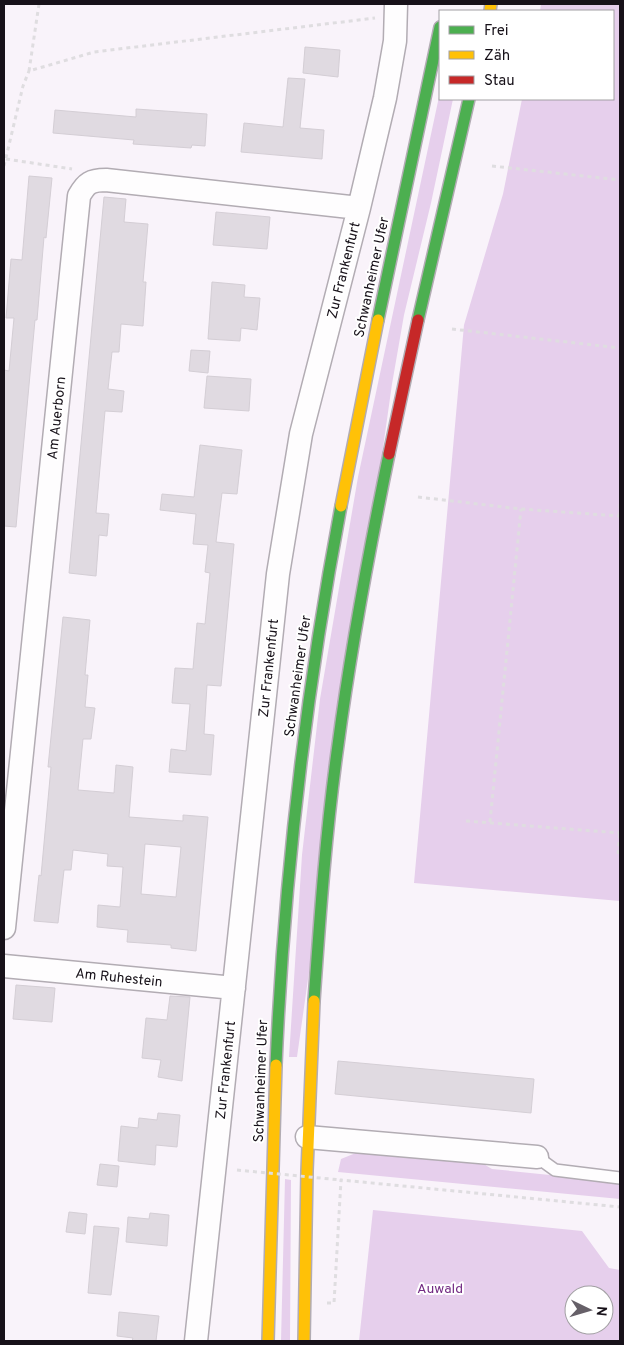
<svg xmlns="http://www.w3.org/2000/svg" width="624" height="1345" font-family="Overpass,sans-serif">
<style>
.green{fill:#e6cfec;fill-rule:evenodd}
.building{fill:#e0dae1;stroke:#d4ced5;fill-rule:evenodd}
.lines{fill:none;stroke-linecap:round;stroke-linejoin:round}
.lane-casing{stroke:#b2acb3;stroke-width:14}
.street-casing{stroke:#b2acb3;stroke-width:25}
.fast-casing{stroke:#b2acb3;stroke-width:14}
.slow-casing{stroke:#b2acb3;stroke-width:14}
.jam-casing{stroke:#b2acb3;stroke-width:14}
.path{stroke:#dfdde0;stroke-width:3;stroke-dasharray:4 4;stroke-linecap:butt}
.lane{stroke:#fefdfe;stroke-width:11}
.street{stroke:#fefdfe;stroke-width:22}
.fast{stroke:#4caf50;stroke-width:11}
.slow{stroke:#ffc107;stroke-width:11}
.jam{stroke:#c62828;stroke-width:11}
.path-bridge{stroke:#dfdde0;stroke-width:3;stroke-dasharray:4 4;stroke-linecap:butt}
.labels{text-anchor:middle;stroke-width:4;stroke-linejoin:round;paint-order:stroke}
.street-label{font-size:14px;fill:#171119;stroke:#fff}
.park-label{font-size:14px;fill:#732b83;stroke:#fff}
</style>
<rect width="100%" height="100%" fill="#f9f3fa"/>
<path class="green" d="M541 4H620V901L414 883 464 325 503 194 522 99H613V11H540Z
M440 92V99H453L431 203 404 315 392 384 297 1057H289L302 855 320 699 358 477Z
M368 1148 465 1153 492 1169 619 1182 620 1199 338 1172 341 1159Z
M285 1179 291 1180 290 1341H281Z
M373 1210 582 1231 609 1268 620 1270V1341H359ZM574 1295H604V1325H574Z"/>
<path class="building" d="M305 47 340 50 338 77 303 73Z
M288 78 305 79 300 128 324 130 322 159 241 152 244 123 283 127Z
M136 109 207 114 205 146 192 145 191 148 133 144 134 140 53 133 55 110 136 117Z
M29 176 52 178 46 238 44 237 37 320H35L16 527 4 526V370L9 371 14 318H6L11 259 22 260Z
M104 197 126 199 124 222 148 224 143 282H146L143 326 121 324 119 352H112L108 389 124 391 122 412 105 411 96 513 109 514 107 536 99 535 96 576 69 573Z
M216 212 270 217 267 249 213 245Z
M212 282 245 285 244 297 260 298 257 330 241 328 240 341 208 339Z
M191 350 210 351 208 373 189 371Z
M207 376 251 379 249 411 204 408Z
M200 445 242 450 237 494 222 493 216 542 234 544 221 686 207 685 204 734 214 735 211 775 169 772 171 749 186 751 190 704 172 703 175 668 193 669 197 623 205 624 210 573 205 572 208 545 193 544 196 514 160 510 162 494 194 497Z
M63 617 90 620 85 675H88L85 707 95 708 91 739H83L78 790 114 793 116 765 133 767 129 817 183 821V815L208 817 196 951 171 948V945L127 942 128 930 97 927 98 905 120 907 123 867 107 866 108 854 73 850 71 870H64L58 923 34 921 39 875 41 876 51 767H48ZM145 844 181 847 176 897 141 894Z
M16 985 55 988 52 1022 13 1019Z
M170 996 190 997 182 1081 158 1077 161 1060 142 1058 146 1018 167 1020Z
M338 1061 534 1079 531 1113 335 1094Z
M158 1113 180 1115 177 1147 156 1145 155 1165 118 1161 121 1126 138 1128 139 1118 157 1120Z
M100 1164 119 1166 117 1187 97 1185Z
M69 1212 87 1214 85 1234 66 1232Z
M150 1213 169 1215 167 1246 126 1242 128 1217 149 1219Z
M94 1226 119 1228 111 1295 88 1293Z
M119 1312 159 1316 156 1341H132L133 1338 117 1336Z"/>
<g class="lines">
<defs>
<path id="lane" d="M537 1157 555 1170 620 1178"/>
<path id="street" d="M4 928 79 196C86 183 91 180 106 180L359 208
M4 966 234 988
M307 1137 537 1157
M196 1341 278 574 301 434 359 208 385 98 395 41 396 4"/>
<path id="fast" d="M378 320 440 27
M418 320 469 99
M314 1001C320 915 326 830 338 745 351 647 369 551 389 454
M276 1065C284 876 306 691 341 506"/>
<path id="slow" d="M490 11 491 4
M341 506 378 320
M268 1341 276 1065
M304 1341 307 1171 314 1001"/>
<path id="jam" d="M389 454 418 320"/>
</defs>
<use href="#lane" class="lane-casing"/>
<use href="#street" class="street-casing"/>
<use href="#fast" class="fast-casing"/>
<use href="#slow" class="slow-casing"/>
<use href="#jam" class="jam-casing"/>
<path class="path" d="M39 4 29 71 94 52 375 18
M6 159 72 169
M4 166 23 86 29 71
M492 166 620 180
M452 329 620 348
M418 497 521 509 619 516
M620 516V503
M466 821 620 833
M490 822 521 509
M618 854 620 833
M327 1303H334L341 1180 620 1207"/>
<use href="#lane" class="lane"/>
<use href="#street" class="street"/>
<use href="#fast" class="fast"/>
<use href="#slow" class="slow"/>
<use href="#jam" class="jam"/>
<path class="path-bridge" d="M237 1170 341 1180"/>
</g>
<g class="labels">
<g class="street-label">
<text transform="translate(343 270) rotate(-76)" y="5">Zur Frankenfurt</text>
<text transform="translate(371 277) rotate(-78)" y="5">Schwanheimer Ufer</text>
<text transform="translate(56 418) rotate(-84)" y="5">Am Auerborn</text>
<text transform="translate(268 668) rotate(-84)" y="5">Zur Frankenfurt</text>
<text transform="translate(297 676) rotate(-82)" y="5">Schwanheimer Ufer</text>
<text transform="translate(119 977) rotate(6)" y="5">Am Ruhestein</text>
<text transform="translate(225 1070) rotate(-84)" y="5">Zur Frankenfurt</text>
<text transform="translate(260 1081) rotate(-88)" y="5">Schwanheimer Ufer</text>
</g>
<g class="park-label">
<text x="440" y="1293">Auwald</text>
</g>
</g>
<rect width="624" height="1345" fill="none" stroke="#171119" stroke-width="10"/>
<rect x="439" y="10" width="175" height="90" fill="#ffffff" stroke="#a2a0a3"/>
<rect x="449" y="26" width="25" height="8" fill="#4caf50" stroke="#a2a0a3"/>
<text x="484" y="35" font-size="15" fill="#171119">Frei</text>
<rect x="449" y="51" width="25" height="8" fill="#ffc107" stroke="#a2a0a3"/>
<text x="484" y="60" font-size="15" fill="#171119">Zäh</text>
<rect x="449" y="76" width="25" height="8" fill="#c62828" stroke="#a2a0a3"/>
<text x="484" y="85" font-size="15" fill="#171119">Stau</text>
<g transform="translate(589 1310) rotate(95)"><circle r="24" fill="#ffffff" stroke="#a2a0a3"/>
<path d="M0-4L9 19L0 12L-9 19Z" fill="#666068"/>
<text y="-8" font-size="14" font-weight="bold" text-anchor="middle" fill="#171119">N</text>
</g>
</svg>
